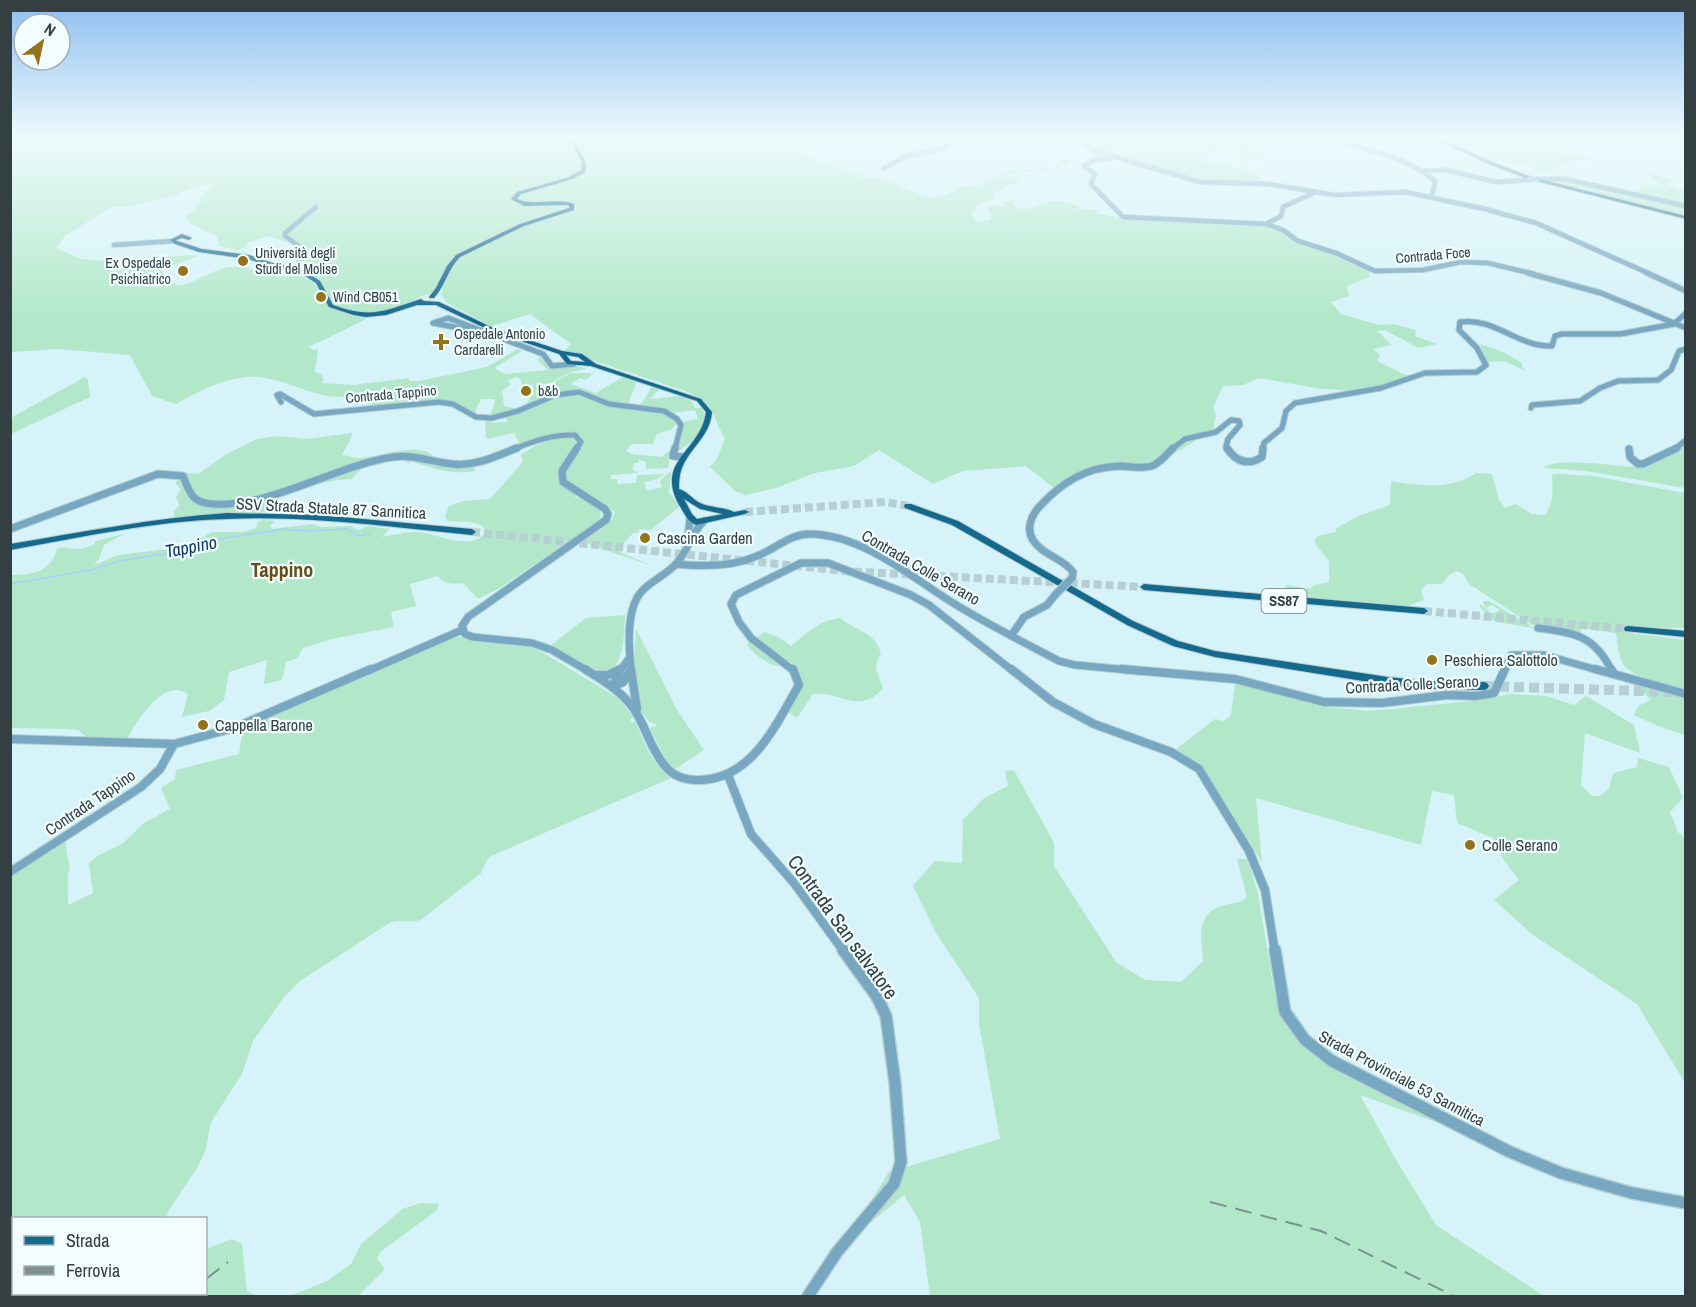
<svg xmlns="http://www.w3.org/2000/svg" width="1696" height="1307" font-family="'Archivo Narrow',sans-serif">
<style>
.green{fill:#b2e8c9;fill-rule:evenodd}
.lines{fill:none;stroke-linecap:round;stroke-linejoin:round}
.stream{stroke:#aacdfe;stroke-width:1.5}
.major-tunnel-far1{stroke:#b5cfd3;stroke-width:8;stroke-dasharray:8 4;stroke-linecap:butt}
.major-tunnel{stroke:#b5cfd3;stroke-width:10;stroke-dasharray:10 5;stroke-linecap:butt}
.minor-far4-casing{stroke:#b5cfd3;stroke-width:6}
.minor-far3-casing{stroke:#b5cfd3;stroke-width:7}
.minor-far2-casing{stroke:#b5cfd3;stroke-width:9}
.minor-far1-casing{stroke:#b5cfd3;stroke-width:10}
.minor-casing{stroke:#b5cfd3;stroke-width:14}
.major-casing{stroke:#b5cfd3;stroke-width:2}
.minor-far4{stroke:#78a7c1;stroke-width:4.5}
.minor-far3{stroke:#78a7c1;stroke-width:5}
.minor-far2{stroke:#78a7c1;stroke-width:7}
.minor-far1{stroke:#78a7c1;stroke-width:8}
.minor{stroke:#78a7c1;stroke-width:11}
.major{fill:#14698d;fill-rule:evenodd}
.rail{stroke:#7d9194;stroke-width:2;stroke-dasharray:17 9;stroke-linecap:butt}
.minor-bridge-far1-casing{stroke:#b5cfd3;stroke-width:6;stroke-linecap:butt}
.minor-bridge-casing{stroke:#b5cfd3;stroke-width:9;stroke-linecap:butt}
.minor-bridge-far1{stroke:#78a7c1;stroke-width:4.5}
.minor-bridge{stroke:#78a7c1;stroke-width:7}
.poi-dot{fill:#94731b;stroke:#f1fdff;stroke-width:2}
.labels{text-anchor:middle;stroke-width:4.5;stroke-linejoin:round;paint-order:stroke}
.far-poi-label{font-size:14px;fill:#333f41;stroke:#f1fdff;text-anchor:start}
.far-street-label{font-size:14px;fill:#333f41;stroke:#f1fdff}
.shield{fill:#f1fdff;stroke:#6c787a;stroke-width:1.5}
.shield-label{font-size:15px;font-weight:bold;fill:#333f41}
.street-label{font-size:16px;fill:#333f41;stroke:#f1fdff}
.poi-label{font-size:16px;fill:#333f41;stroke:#f1fdff;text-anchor:start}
.water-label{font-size:18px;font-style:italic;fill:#0b366f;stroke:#f1fdff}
.quarter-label{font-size:20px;font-weight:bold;fill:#654f14;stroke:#f1fdff}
.near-street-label{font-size:20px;fill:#333f41;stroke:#f1fdff}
</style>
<rect width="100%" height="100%" fill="#d5f3f8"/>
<path class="green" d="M11 136H757L788 145 796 140 803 141 823 136H876L866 139 870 145 853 143V145L865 148 853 151 844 149 845 142 841 141 802 153 822 164 860 175 864 179C884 172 915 199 936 197 941 197 948 193 954 192L955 188 979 185 1009 171 1050 168 1060 164 1062 159 1067 158 1071 163C1049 174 1026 169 1003 176L1002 178 1010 177 1017 180 1018 184H1011L993 194 991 195 994 196 993 200 978 204 971 214 978 222 991 220V213L988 211 990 206H1005L1003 202 1012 200 1015 202 1012 204C1023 215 1036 205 1049 202 1059 200 1069 203 1078 206L1079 209 1098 210 1097 213 1129 220 1262 225 1283 232 1295 241 1335 253 1370 271V277L1347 286 1349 296 1331 302 1341 314 1379 325 1393 324 1416 330 1415 336 1437 344 1418 348 1385 330 1377 331 1392 345 1373 349 1380 355 1377 361 1408 376 1378 387 1356 391 1323 389 1258 378 1243 385 1223 386 1213 407 1216 416 1213 430 1152 467 1097 472 1054 488 1026 466 963 471 933 484 879 450 854 466 815 473 776 488 746 495 735 491 710 467 717 459 725 438C709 413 721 409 688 392L564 351 571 344 530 314 491 326 446 302 441 294 449 270 445 269C442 275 439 286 434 291 430 295 422 295 417 298 396 312 361 321 337 306 321 296 329 279 302 271L301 247 296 241 287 242 267 236 247 243V247L237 250 219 246 217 236 190 224 186 216 196 209 194 206 202 202 200 198 212 185H200L172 196 127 207H112L66 235 56 248 82 259 104 261 103 260 200 255 166 268 163 272V276L178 286C197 283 213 268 232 267 257 265 267 283 297 274L313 282 321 293 319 294 322 301 324 300 330 308 366 319 309 347 313 350 318 349 315 372 321 374 324 380 322 383 353 385 409 378V381H419L487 367 518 349 522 351 494 368 505 374 548 370 537 360 540 357 551 368 576 366 587 369 570 372 551 383 539 385V391L554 389 555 382 570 373H590L592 375 586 380 580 378 571 384 596 393 623 377 637 381 628 404 640 406 652 387 659 389 650 399C666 399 688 389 695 408H702C710 426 691 444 676 453L682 422 698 419 695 410 670 413 678 423 670 430 657 434 653 444H632L626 451 632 454 661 457 672 449 668 468 646 469V462L639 460 638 463H634L633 470 638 473 611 475V479H617L618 484 636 483 637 475 664 474 657 479 644 482 647 491 662 487 660 481 671 471 669 493 680 506 651 530 640 529 637 533H633L617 551 656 567 582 542C592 535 613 525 615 512L583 492 574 497 587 500 600 509 601 520 498 589 478 599 463 583C453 584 444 585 438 576L410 584 416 606 391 612 394 627 332 639 303 648 297 658 286 662 282 680 264 684 267 660 229 672 224 700 209 711 182 717 188 694C162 677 137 722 126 740L89 739 78 730 67 729 11 728V575C32 575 51 572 57 549L62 547C75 550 83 550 95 544V541L124 534 104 545 99 559 94 564C102 564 108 558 116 556 148 549 184 553 211 532H244L256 528 258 522 264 520 275 521 270 526 273 529 312 524 322 527 350 526 359 530 367 526 389 529 382 537C393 535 404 532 415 532 435 532 467 551 483 535L485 530 482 526 472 522 447 521 445 517 449 506 463 501 490 499 523 462 521 455C536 443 555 436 575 438L578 442 576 444 582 446 584 441 581 435C561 428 540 439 521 446L514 433 486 439 485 420 493 423 508 422 505 417 490 416 495 402 494 399H481L474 413 454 403 358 409 385 398 390 392 388 391C366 395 346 400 324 395 299 391 275 375 249 377 221 379 200 391 176 404L152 396 130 355 58 349 11 352ZM517 377 521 380 522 387 533 385 534 393 522 410 504 406 502 391 510 385 508 380Z
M1103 136H1294L1283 138 1287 141 1285 142 1248 146 1264 144 1267 161C1256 162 1247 161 1236 158L1245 146 1240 150 1216 149 1194 157 1218 166 1228 165 1260 177 1261 179 1258 183 1207 182 1125 158 1129 156C1121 151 1118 154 1110 154 1100 155 1091 147 1083 142Z
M1446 136 1475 143 1478 136H1535L1563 142 1561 153 1584 155 1595 162 1571 160 1546 173 1518 161 1525 166 1485 157 1488 147Z
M1652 173 1676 181 1666 184 1685 192V206L1637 195 1643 183 1657 186 1659 182 1652 180Z
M1539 179H1553L1685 207V216Z
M1480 344 1503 352 1522 363V367L1526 371 1504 361 1488 362Z
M85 377 88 380 90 397 11 434V420L14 416Z
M351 433 353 434 342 455C349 455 354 459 360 458 381 457 430 436 439 465L452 468 474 466 476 471C450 475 436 469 411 461L409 463C392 454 361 464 352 479 324 480 297 490 272 502L279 509 257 513 174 517V511L180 505 176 498 181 489 175 483 186 473 198 474 225 455 257 439 278 436 306 439Z
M1685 444V488L1586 471 1543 468C1556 456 1619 467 1640 467 1651 466 1678 452 1685 444Z
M1476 473 1492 474 1499 500 1505 508 1516 504 1532 514 1545 515C1554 502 1553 490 1552 475L1557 474 1593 476 1685 493V628L1624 627 1629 633 1685 640V735L1658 726 1634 715 1638 706 1651 700 1638 687 1620 680 1640 684 1642 677C1617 666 1620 658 1616 633L1582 628 1579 633 1531 624 1469 584 1463 574 1457 571 1449 575 1442 584H1427L1421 590 1424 600 1405 607 1285 596 1286 585 1311 589 1314 585 1329 582V561L1314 542 1317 536 1336 532V528L1361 515 1390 505 1391 481C1417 486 1453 490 1476 473Z
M1484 601H1489L1534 628 1496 622 1479 606 1480 604 1492 614 1500 610 1492 605 1486 608 1483 604Z
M625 615C624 631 625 682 595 671 580 666 564 654 550 646L586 618Z
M840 618C856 631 876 632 881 654 872 666 878 675 883 688 859 717 838 689 813 694L797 718 787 711C799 693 811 678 790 661L786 666C770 668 757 657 747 645L749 641 765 632 780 638 791 646C807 633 818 621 840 618Z
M636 629 677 710 704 750 674 770 667 762 650 728 657 726 656 724 649 722 638 706 633 674Z
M454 635 474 641 527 646 542 652 618 698 633 717 630 719 631 723 635 722C644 741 652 766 671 778L489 857 481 873 422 919C412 924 402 919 391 922L300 981 284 997 253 1041 242 1074 211 1122 205 1152 197 1168 169 1210 166 1218H14V1294H206V1249L232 1239 242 1244 247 1291 256 1296H11V875L65 841 70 870 68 873V905L93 893 89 863 97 856 122 844 144 823 170 809 161 788 175 779 176 770 239 754 243 728Z
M1235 683 1325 707 1371 711 1481 700 1509 694 1546 696 1574 705 1586 696 1634 725 1640 753 1585 733 1581 785 1592 796H1600L1609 789 1613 773 1637 767 1638 758 1669 767 1683 798 1670 812 1678 832 1685 838V1083L1637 1004 1533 935 1494 900 1519 880 1503 859 1493 838 1457 823 1454 795 1432 791 1421 845 1256 798 1262 862 1200 766 1175 750 1215 719 1224 721 1231 715Z
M1014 770 1054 843V866L1116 962 1145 980 1181 982 1203 961C1201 938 1195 912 1225 905 1234 903 1241 903 1247 897L1237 859H1247L1258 893 1273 986 1285 1026 1319 1050 1489 1135 1500 1145 1360 1095 1395 1158 1436 1225 1544 1296H930L920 1222 904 1195 870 1223 865 1210 889 1172 1000 1139 979 1024V998L936 933 913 886 935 861 962 863 963 820 983 799 1008 786 1005 771Z
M421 1203 439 1204 436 1211 380 1252 377 1259 385 1269 358 1296H290L327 1281 351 1264 361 1244 385 1224 402 1209Z"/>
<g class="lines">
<path class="stream" d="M1670 136 1677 139V144L1686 148
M10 584 91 570 119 561 188 550 225 538 284 529 304 531 347 529 358 536 370 534"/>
<path class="major-tunnel-far1" d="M745 512 885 502 908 506
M472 532 845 571 1144 587
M1424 611 1628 629"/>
<path class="major-tunnel" d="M1484 686 1673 692"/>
<defs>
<path id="minor-far4" d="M1076 136 1092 150 1200 182 1268 184 1334 195 1405 192 1485 209 1536 223 1650 274
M1313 136C1353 146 1403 153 1435 181L1432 197
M1080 141 1101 136
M1111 158 1093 160 1084 166 1095 174 1091 184 1123 217 1266 224 1281 216 1283 207 1313 193
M884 168 907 156 943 148 962 136
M1423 171 1446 170 1496 182 1528 180
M1538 179H1565L1686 206
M1266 224 1283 230 1298 241 1336 253 1375 271 1423 270 1461 262 1488 263 1534 274
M114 245 173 241
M299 270V246L285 236V233L316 207"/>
<path id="minor-far3" d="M1528 273 1601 293 1686 328
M1647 273 1686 291
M1674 324 1686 313
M480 332 433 323 448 318 543 354 552 366 574 364
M281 402 277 395 280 394 314 414 439 402 453 404 476 417 492 418 518 411 556 395 579 392 609 404 664 411 677 419 681 425 675 449
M1531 408 1532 405 1580 401 1600 388 1618 381 1658 380 1671 370 1679 351 1686 349
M514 449C534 441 553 434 575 435L581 442 576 449
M1172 449 1185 439 1216 432 1231 420 1239 421 1240 425 1228 439 1226 446 1228 449
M1263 449 1264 443 1282 428 1286 411 1295 403 1381 388 1425 373 1477 372 1486 365 1477 348 1459 330 1460 322C1495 317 1517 347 1552 346L1555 336 1562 334H1620L1674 324
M1675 449 1686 440"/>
<path id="minor-far2" d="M577 448 562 471 563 482 605 509 608 514 606 520 468 617 462 626 465 634 473 637 532 643 552 650 588 671
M675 448 673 456 683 457
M1227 448C1236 462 1248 466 1262 457L1263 448
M1629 449 1630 457 1638 464H1643L1677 448
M10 529 158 474 183 476C190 493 192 503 213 504 269 508 337 465 393 457 413 454 432 462 452 464 475 467 496 456 517 448
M688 538 690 518
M676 564C703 567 732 567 757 556 776 549 790 533 812 534 866 536 913 579 958 606 991 626 1025 643 1059 661L1075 665 1139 671
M1072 578 1073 572C1063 558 1042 555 1033 540 1026 529 1031 516 1039 507 1062 482 1086 467 1120 466 1130 466 1142 469 1152 466 1161 462 1167 454 1173 448
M1538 628C1575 633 1594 635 1612 671
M1011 636 1024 617 1047 605 1056 594
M368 671 462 630
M617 671 620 669
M620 671 630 657
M631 671C629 647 625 608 643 590 653 580 667 574 676 564 688 551 691 533 704 521
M794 671 751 638 739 622 731 604 736 595 801 563H828L911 595 929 605 1013 671
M1504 671 1511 655H1544L1601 671"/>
<path id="minor-far1" d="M585 669C605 682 625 693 637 714 647 731 652 751 665 766 673 776 686 780 698 780 752 780 775 726 799 685L793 669
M631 669 637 709
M1011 669 1053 702 1094 724 1171 752 1199 769 1249 851 1265 890 1275 952
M1122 669 1235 679 1324 702 1382 703 1447 695 1476 696 1494 693 1505 669
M1595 669 1686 694
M1611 669 1614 674
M594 675H608L620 669
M612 687 621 669
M612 687 623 682 630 671
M10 739 174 744
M728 775 751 834 794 883 844 952
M10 872 141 787 160 769 174 744 234 728 371 669"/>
<path id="minor" d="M1275 950 1285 1012 1305 1040 1332 1061 1510 1152 1561 1173 1632 1193 1686 1203
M808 1296 837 1252 894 1184 901 1162 895 1083 886 1016 877 997 843 950"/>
<path id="major" d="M580 136H585L576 143 586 163 585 172 573 179 521 194 517 199C535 207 556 197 574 204V210L524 226 460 257C448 269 445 286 434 298H430L429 297 436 288 447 266 456 255 520 224 569 208V206L566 205 524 206 511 199 517 192 569 177 581 170 582 163 572 143Z
M1438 136H1445L1452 140 1446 141 1495 163 1532 177 1686 216V219L1528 179 1491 165 1441 142V140L1435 138Z
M182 234 192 238 189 240 182 238 176 240 177 241 202 249 249 255 276 264 303 270 320 281 333 305C372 319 384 311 421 299L424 301 439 302 493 328 562 351 582 354 596 364 701 399 712 412C710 439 685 450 680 475 679 480 679 485 679 489 687 491 692 499 700 503 711 508 724 507 734 512L745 510 749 512 745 514 696 525C688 521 685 515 681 508 652 461 701 452 706 412L697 401 591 366 567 364 559 354 489 330 436 305H417L386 315 366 317 354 315 329 307 316 283 299 272 279 269 248 259 199 252 175 244 170 240ZM566 355 578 357 585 362 571 361ZM684 499 700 509 723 514 697 519 692 514Z
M905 504H911L958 521 1133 621 1178 641 1215 651 1388 677 1428 681 1484 682 1487 683 1489 686 1487 689 1484 690 1428 689 1388 685 1215 657 1173 646 1127 625 952 525 905 508 904 506Z
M227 513 319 515 472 529 476 532 472 535C391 527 309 515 227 519 154 521 82 537 10 550V544C83 532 154 518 227 513Z
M1144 584 1424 608 1428 611 1424 614 1144 590 1140 587Z
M1628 626 1686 631V637L1625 631 1624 629 1625 627Z"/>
</defs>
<use href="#minor-far4" class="minor-far4-casing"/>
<use href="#minor-far3" class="minor-far3-casing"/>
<use href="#minor-far2" class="minor-far2-casing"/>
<use href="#minor-far1" class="minor-far1-casing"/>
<use href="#minor" class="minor-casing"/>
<use href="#major" class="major-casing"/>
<use href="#minor-far4" class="minor-far4"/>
<use href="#minor-far3" class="minor-far3"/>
<use href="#minor-far2" class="minor-far2"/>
<use href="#minor-far1" class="minor-far1"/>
<use href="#minor" class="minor"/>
<use href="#major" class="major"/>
<path class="rail" d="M1210 1202 1321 1231 1454 1296
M206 1279 228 1262
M182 1296 186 1294"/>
<defs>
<path id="minor-bridge-far1" d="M1528 180 1538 179"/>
<path id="minor-bridge" d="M1056 594 1072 578"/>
</defs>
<use href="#minor-bridge-far1" class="minor-bridge-far1-casing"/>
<use href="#minor-bridge" class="minor-bridge-casing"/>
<use href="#minor-bridge-far1" class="minor-bridge-far1"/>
<use href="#minor-bridge" class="minor-bridge"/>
</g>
<linearGradient id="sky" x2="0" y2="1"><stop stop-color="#8fbef1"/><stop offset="0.43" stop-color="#ecfafc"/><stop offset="1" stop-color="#ecfafc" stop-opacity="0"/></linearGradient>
<rect width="1696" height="319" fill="url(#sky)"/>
<g class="poi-dot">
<circle cx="243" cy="261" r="6"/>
<circle cx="183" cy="271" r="6"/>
<circle cx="321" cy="297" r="6"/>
<path d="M438 333h6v6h6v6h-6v6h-6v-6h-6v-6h6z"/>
<circle cx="526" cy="391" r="6"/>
<circle cx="645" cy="538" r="6"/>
<circle cx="1432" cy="660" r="6"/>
<circle cx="203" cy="725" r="6"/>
<circle cx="1470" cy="845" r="6"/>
</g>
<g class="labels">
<g class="far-poi-label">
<text x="255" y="258">Università degli<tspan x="255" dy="16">Studi del Molise</tspan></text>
<text x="171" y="268" text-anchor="end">Ex Ospedale<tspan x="171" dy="16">Psichiatrico</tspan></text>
<text x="333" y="302">Wind CB051</text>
<text x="454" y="339">Ospedale Antonio<tspan x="454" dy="16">Cardarelli</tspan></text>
<text x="538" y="396">b&amp;b</text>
</g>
<g class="far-street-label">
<text transform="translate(1433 255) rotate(-5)" y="5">Contrada Foce</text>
<text transform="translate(391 394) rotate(-5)" y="5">Contrada Tappino</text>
</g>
<rect class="shield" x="1261.5" y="589" width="45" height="24" rx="4.5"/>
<g class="shield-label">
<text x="1284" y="606">SS87</text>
</g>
<g class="street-label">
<text transform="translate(331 508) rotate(3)" y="6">SSV Strada Statale 87 Sannitica</text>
<text transform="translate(921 567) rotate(30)" y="6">Contrada Colle Serano</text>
<text transform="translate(1412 684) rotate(-3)" y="6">Contrada Colle Serano</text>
<text transform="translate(90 802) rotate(-34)" y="6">Contrada Tappino</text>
<text transform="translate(1402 1078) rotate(28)" y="6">Strada Provinciale 53 Sannitica</text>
</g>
<g class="poi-label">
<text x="657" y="544">Cascina Garden</text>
<text x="1444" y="666">Peschiera Salottolo</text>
<text x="215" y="731">Cappella Barone</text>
<text x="1482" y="851">Colle Serano</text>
</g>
<g class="water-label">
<text transform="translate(191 547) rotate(-11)" y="6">Tappino</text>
</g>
<g class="quarter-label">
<text x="282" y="577">Tappino</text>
</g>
<g class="near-street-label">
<text transform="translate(843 927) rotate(54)" y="7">Contrada San salvatore</text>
</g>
</g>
<rect width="1696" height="1307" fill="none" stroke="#333f41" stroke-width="24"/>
<rect x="12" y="1217" width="195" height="78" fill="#f1fdff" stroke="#a5b1b3" stroke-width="1.5"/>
<rect x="24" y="1236" width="30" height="9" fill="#14698d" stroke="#a5b1b3" stroke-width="1.5"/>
<text x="66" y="1247" font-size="18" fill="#333f41">Strada</text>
<rect x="24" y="1266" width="30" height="9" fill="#7d9194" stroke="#a5b1b3" stroke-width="1.5"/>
<text x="66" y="1277" font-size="18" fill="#333f41">Ferrovia</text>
<g transform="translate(42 42) rotate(33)"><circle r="28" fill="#f1fdff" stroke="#a5b1b3" stroke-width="1.5"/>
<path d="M0-4.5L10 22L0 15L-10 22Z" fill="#94731b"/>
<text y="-9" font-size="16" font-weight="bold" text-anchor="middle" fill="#333f41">N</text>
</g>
</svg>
